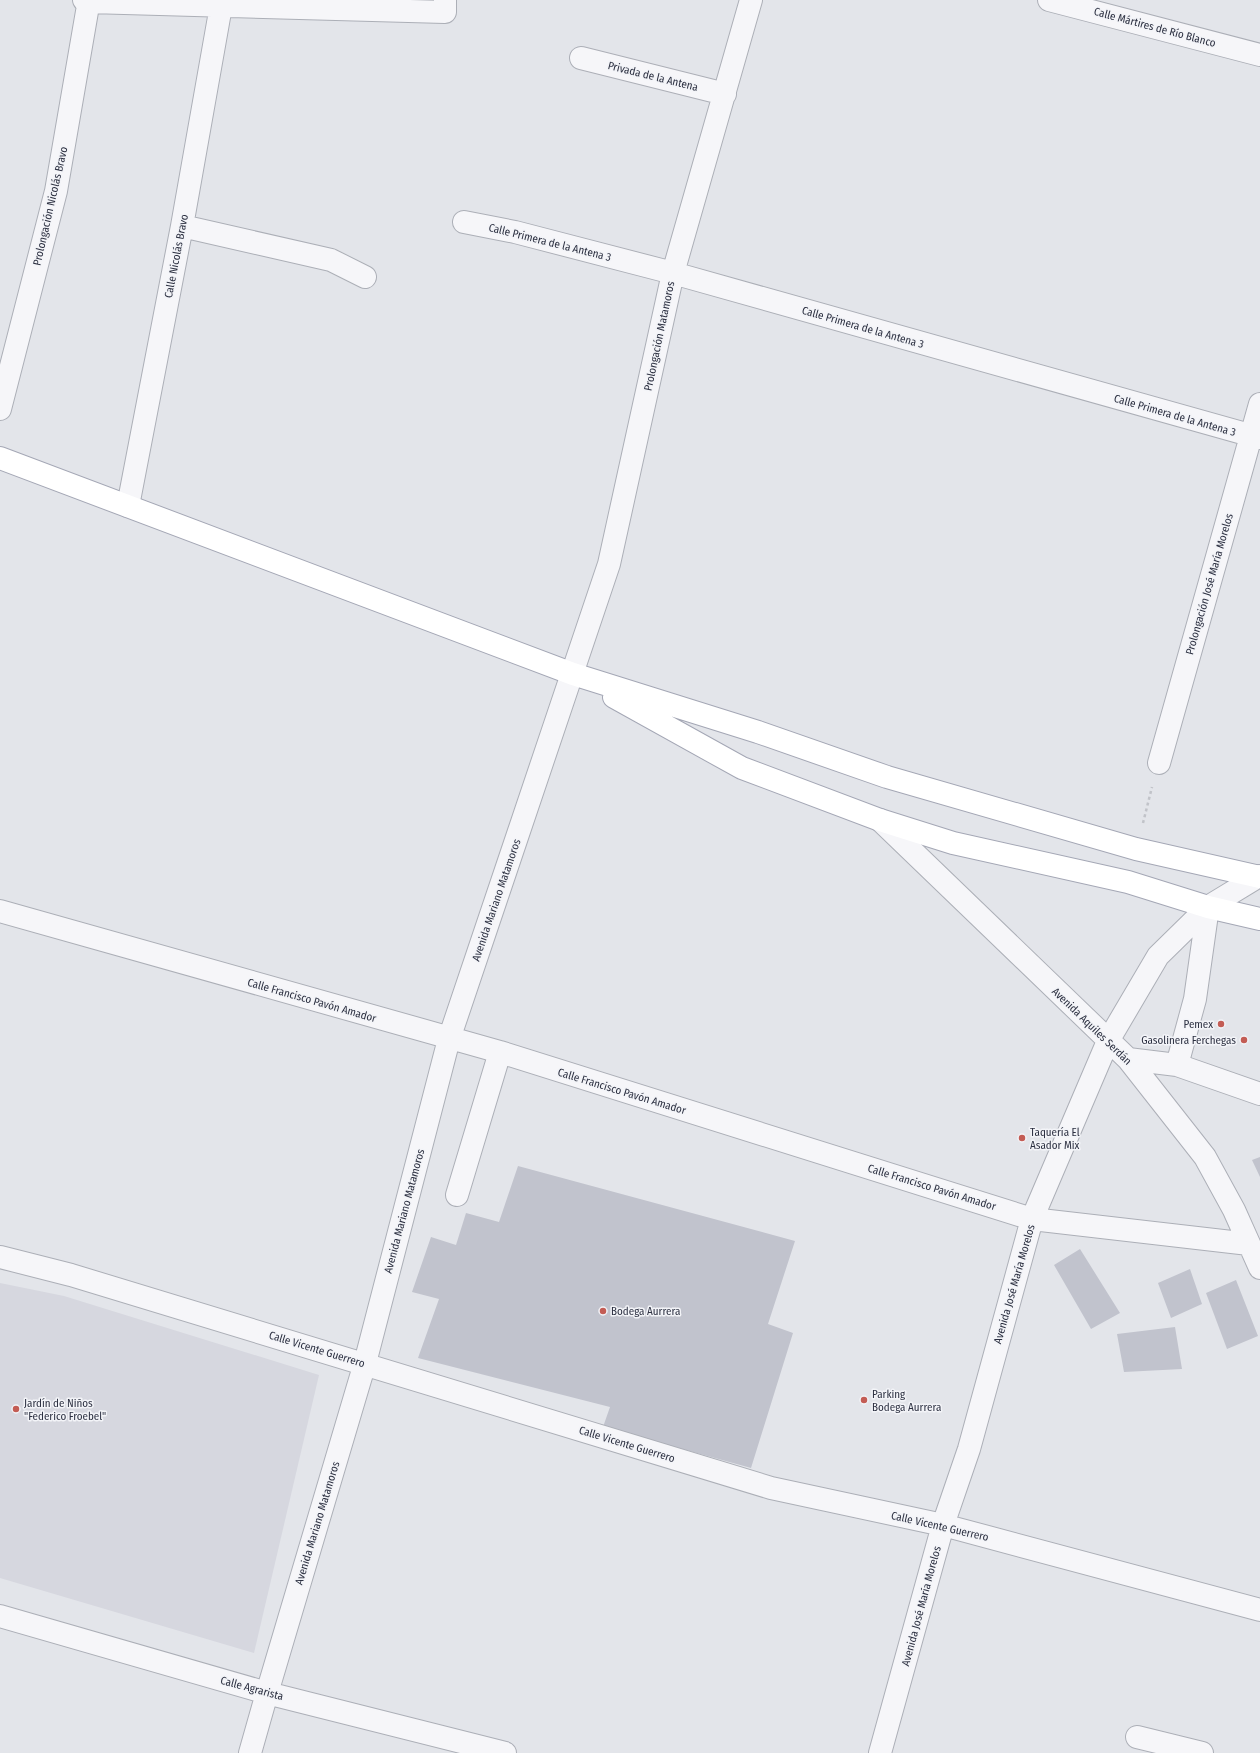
<svg xmlns="http://www.w3.org/2000/svg" width="1260" height="1753" font-family="'Fira Sans Condensed',sans-serif">
<style>
.built{fill:#d6d7df}
.building{fill:#c1c3cd}
.lines{fill:none;stroke-linecap:round;stroke-linejoin:round}
.minor-casing{stroke:#acafb7;stroke-width:24}
.major-casing{stroke:#a4a7b5;stroke-width:24}
.path{stroke:#c1c3c9;stroke-width:2.5;stroke-dasharray:3 3;stroke-linecap:butt}
.minor{stroke:#f6f6f9;stroke-width:22}
.major{stroke:#fff;stroke-width:22}
.poi-dot{fill:#c35c54;stroke:#f3f4f8;stroke-width:1.5}
.labels{text-anchor:middle;stroke-width:3;stroke-linejoin:round;paint-order:stroke}
.street-label{font-size:11px;fill:#2c3041;stroke:#f3f4f8}
.poi-label{font-size:11px;fill:#2c3041;stroke:#f3f4f8;text-anchor:start}
</style>
<rect width="100%" height="100%" fill="#e3e5ea"/>
<path class="built" d="M0 1283 64 1296 319 1375 254 1653 0 1578Z"/>
<path class="building" d="M1260 1157V1177L1252 1160Z
M518 1166 795 1241 768 1324 793 1333 751 1468 603 1427 610 1407 418 1358 439 1299 412 1292 431 1237 456 1245 466 1213 499 1222Z
M1080 1249 1120 1313 1091 1329 1054 1265Z
M1190 1269 1202 1304 1171 1318 1158 1283Z
M1236 1280 1258 1336 1227 1349 1206 1293Z
M1175 1327 1182 1369 1124 1372 1117 1334Z"/>
<g class="lines">
<defs>
<path id="minor" d="M84 0 89 2 445 12V0
M1049 0 1260 55
M581 58 725 94
M464 222 515 232 673 273 1260 438
M182 226 331 260 365 277
M0 409 56 191 89 0
M128 506 182 226 221 6
M1159 763 1260 404
M880 820 1128 1059 1205 1157 1234 1210 1260 1268
M1208 907 1195 999 1177 1065 1260 1094
M0 911 500 1052 1032 1219 1249 1244
M1128 1059 1177 1065
M457 1195 500 1052
M0 1257 71 1275 771 1488 943 1525 1260 1610
M0 1616 267 1693 505 1753
M1137 1737 1202 1753
M250 1753 267 1693 365 1363 449 1039 609 564 673 273 751 0
M880 1753 943 1525 969 1449 1032 1219 1108 1041 1158 956 1208 907 1259 876"/>
<path id="major" d="M0 458 573 674 758 732 887 777 1136 849 1260 877
M614 697 742 768 880 820 953 843 1128 882 1208 907 1260 919"/>
</defs>
<use href="#minor" class="minor-casing"/>
<use href="#major" class="major-casing"/>
<path class="path" d="M1143 823 1152 787"/>
<use href="#minor" class="minor"/>
<use href="#major" class="major"/>
</g>
<g class="poi-dot">
<circle cx="1221" cy="1024" r="4"/>
<circle cx="1244" cy="1040" r="4"/>
<circle cx="1022" cy="1138" r="4"/>
<circle cx="603" cy="1311" r="4"/>
<circle cx="864" cy="1400" r="4"/>
<circle cx="16" cy="1409" r="4"/>
</g>
<g class="labels">
<g class="street-label">
<text transform="translate(1155 27) rotate(15)" y="4">Calle Mártires de Río Blanco</text>
<text transform="translate(653 76) rotate(14)" y="4">Privada de la Antena</text>
<text transform="translate(50 206) rotate(-77)" y="4">Prolongación Nicolás Bravo</text>
<text transform="translate(550 242) rotate(14)" y="4">Calle Primera de la Antena 3</text>
<text transform="translate(176 256) rotate(-79)" y="4">Calle Nicolás Bravo</text>
<text transform="translate(863 327) rotate(16)" y="4">Calle Primera de la Antena 3</text>
<text transform="translate(659 336) rotate(-78)" y="4">Prolongación Matamoros</text>
<text transform="translate(1175 415) rotate(16)" y="4">Calle Primera de la Antena 3</text>
<text transform="translate(1209 584) rotate(-74)" y="4">Prolongación José María Morelos</text>
<text transform="translate(496 900) rotate(-71)" y="4">Avenida Mariano Matamoros</text>
<text transform="translate(312 1000) rotate(16)" y="4">Calle Francisco Pavón Amador</text>
<text transform="translate(1092 1026) rotate(44)" y="4">Avenida Aquiles Serdán</text>
<text transform="translate(622 1091) rotate(17)" y="4">Calle Francisco Pavón Amador</text>
<text transform="translate(932 1187) rotate(17)" y="4">Calle Francisco Pavón Amador</text>
<text transform="translate(404 1211) rotate(-75)" y="4">Avenida Mariano Matamoros</text>
<text transform="translate(1014 1284) rotate(-74)" y="4">Avenida José María Morelos</text>
<text transform="translate(317 1349) rotate(17)" y="4">Calle Vicente Guerrero</text>
<text transform="translate(627 1444) rotate(17)" y="4">Calle Vicente Guerrero</text>
<text transform="translate(317 1523) rotate(-73)" y="4">Avenida Mariano Matamoros</text>
<text transform="translate(940 1526) rotate(13)" y="4">Calle Vicente Guerrero</text>
<text transform="translate(921 1606) rotate(-75)" y="4">Avenida José María Morelos</text>
<text transform="translate(252 1688) rotate(15)" y="4">Calle Agrarista</text>
</g>
<g class="poi-label">
<text x="1213" y="1028" text-anchor="end">Pemex</text>
<text x="1236" y="1044" text-anchor="end">Gasolinera Ferchegas</text>
<text x="1030" y="1136">Taquería El<tspan x="1030" dy="13">Asador Mix</tspan></text>
<text x="611" y="1315">Bodega Aurrera</text>
<text x="872" y="1398">Parking<tspan x="872" dy="13">Bodega Aurrera</tspan></text>
<text x="24" y="1407">Jardín de Niños<tspan x="24" dy="13">"Federico Froebel"</tspan></text>
</g>
</g>
</svg>
